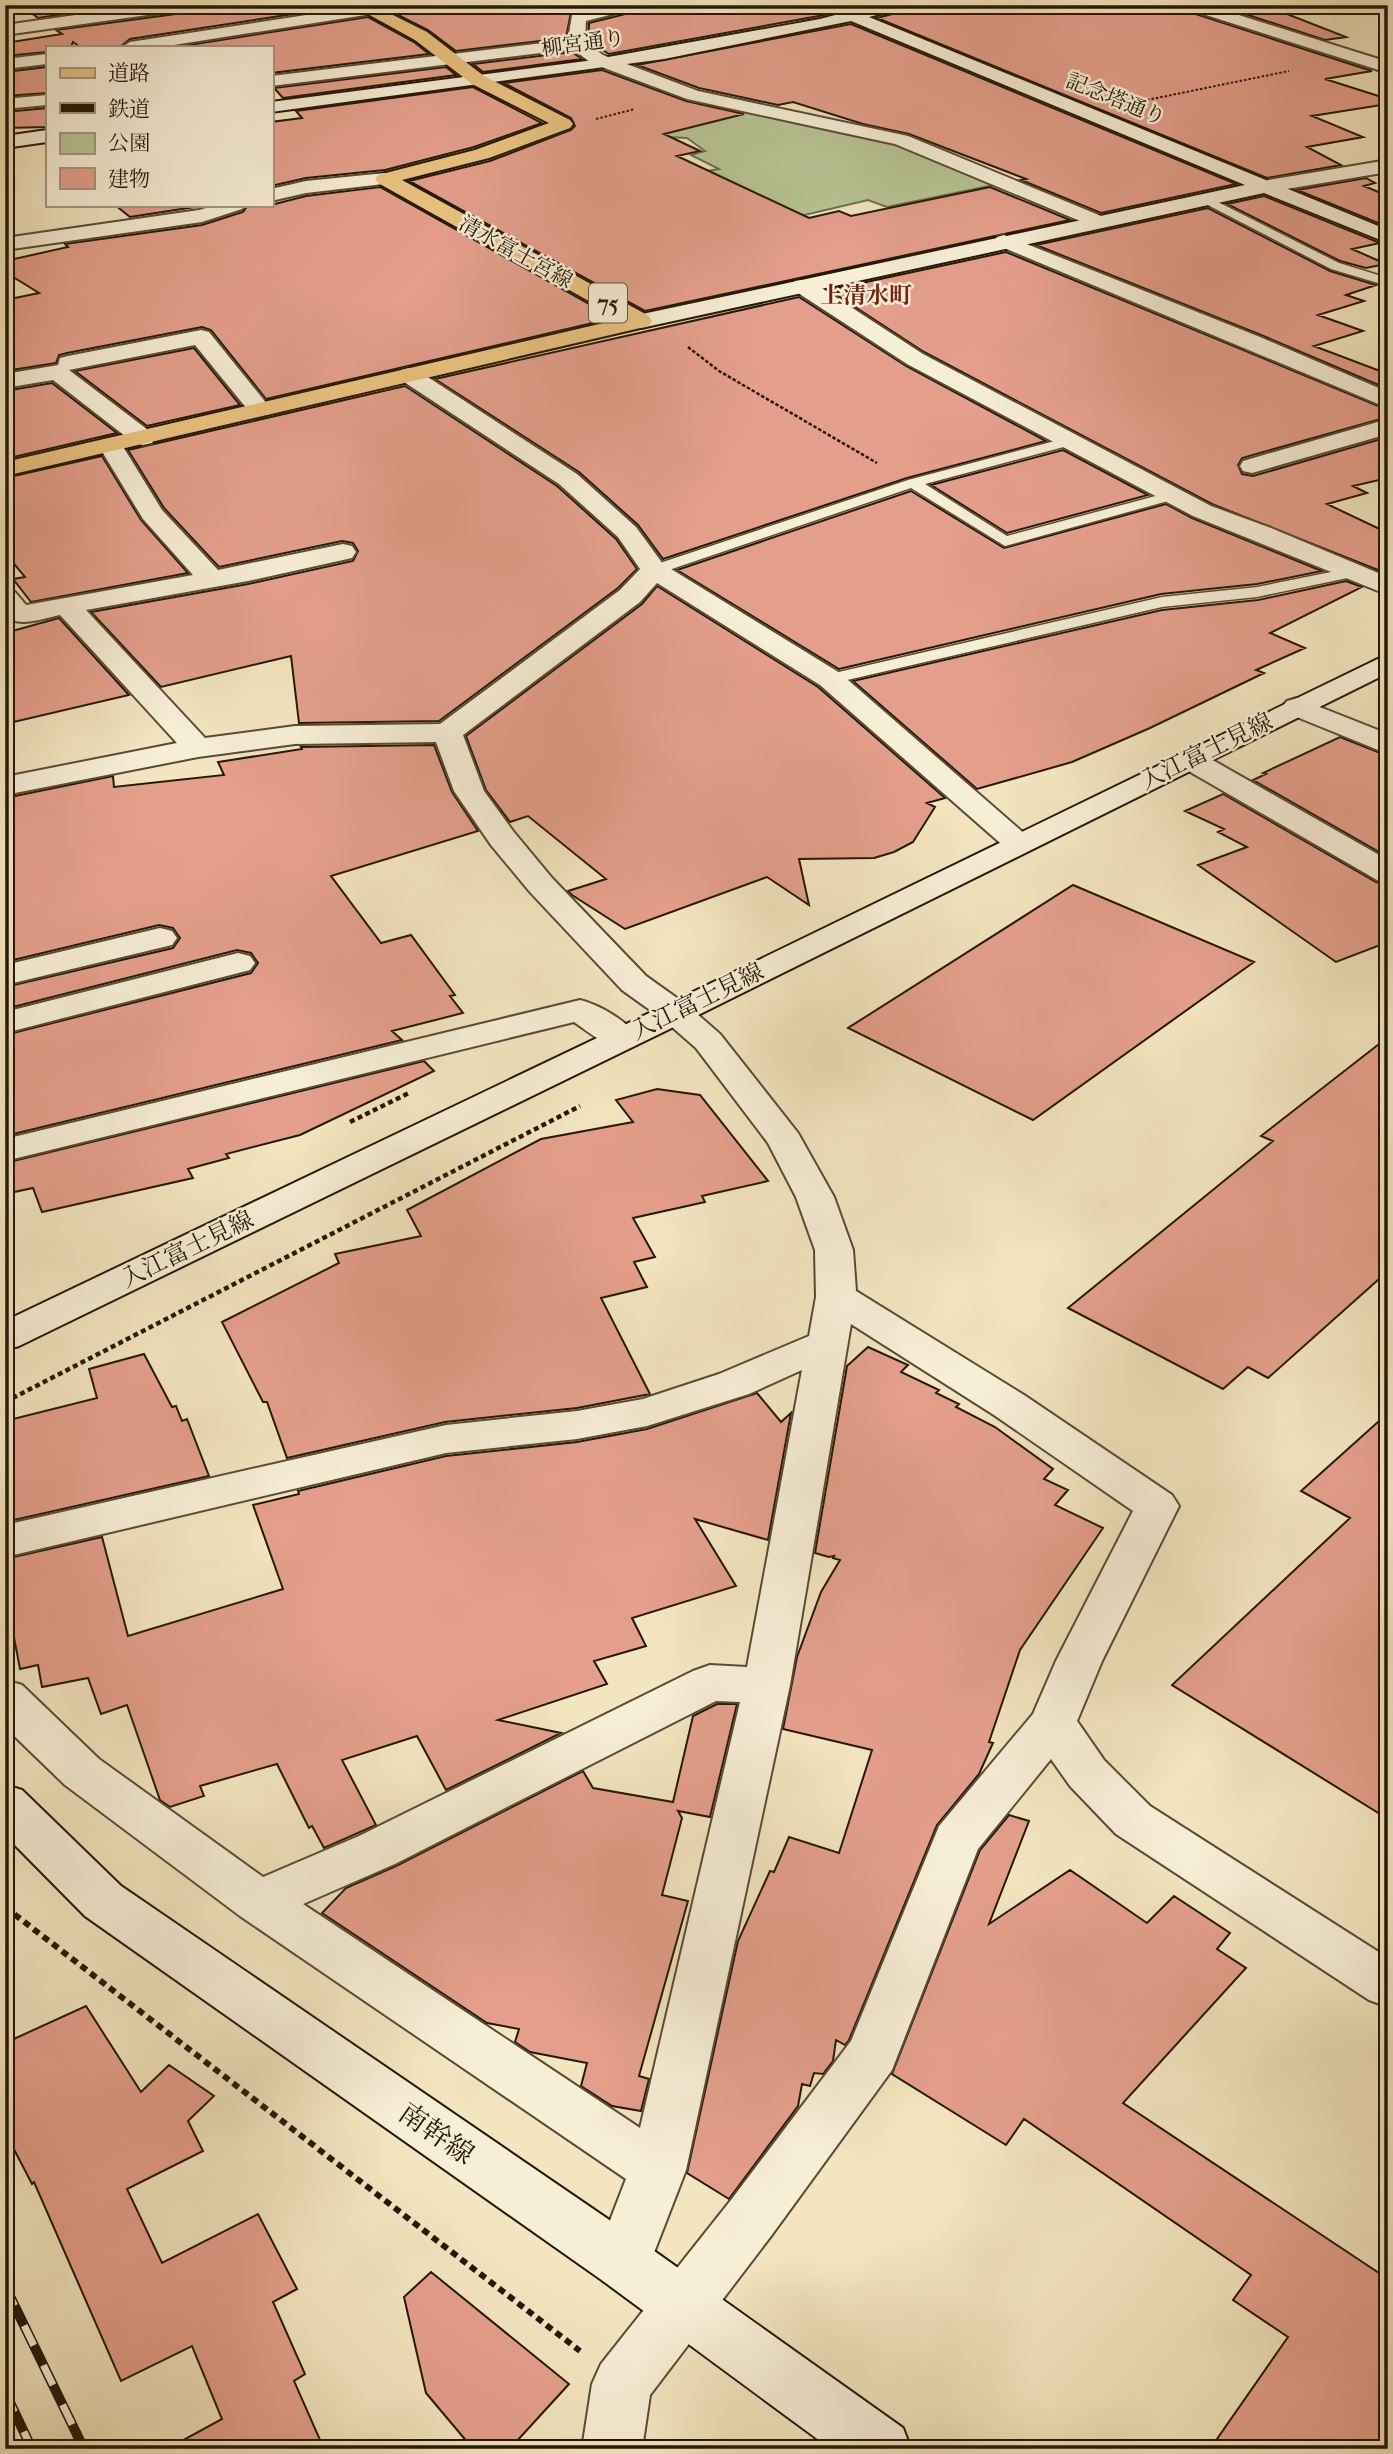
<svg xmlns="http://www.w3.org/2000/svg" width="1393" height="2454" font-family="'IM FELL French Canon','Noto Serif JP',serif">
<style>
.green{fill:#b8c595;stroke:#6e6e4e;stroke-width:2}
.building{fill:#e49f8c;stroke:#241807;stroke-width:2}
.lines{fill:none;stroke-linecap:round;stroke-linejoin:round}
.lane-casing{stroke:#584b35;stroke-width:3}
.street-casing{stroke:#584b35;stroke-width:4}
.secondary-casing{stroke:#241807;stroke-width:4}
.primary-casing{stroke:#241807;stroke-width:4}
.path-far3{stroke:#241807;stroke-width:2;stroke-dasharray:2.5 2;stroke-linecap:butt}
.path-far2{stroke:#241807;stroke-width:2.5;stroke-dasharray:3.5 2;stroke-linecap:butt}
.path-far1{stroke:#241807;stroke-width:4.5;stroke-dasharray:5 3.5;stroke-linecap:butt}
.path{stroke:#241807;stroke-width:6;stroke-dasharray:7 5;stroke-linecap:butt}
.lane{fill:#f7eed6;fill-rule:evenodd}
.street{fill:#f7eed6;fill-rule:evenodd}
.secondary{fill:#f7eed6;fill-rule:evenodd}
.primary{fill:#eac280;fill-rule:evenodd}
.rail-casing{stroke:#241807;stroke-width:10}
.rail{stroke:#f7eed6;stroke-width:7;stroke-dasharray:22;stroke-linecap:butt}
.labels{text-anchor:middle;stroke-width:5;stroke-linejoin:round;paint-order:stroke}
.far-street-label{font-size:21px;fill:#241807;stroke:#f7eed6}
.far-quarter-label{font-size:23px;font-weight:bold;fill:#7a1f14;stroke:#f7eed6}
.shield{fill:#f7eed6;stroke:#635845;stroke-width:2}
.shield-label{font-size:23px;font-weight:bold;fill:#241807}
.street-label{font-size:24px;fill:#241807;stroke:#f7eed6}
.near-street-label{font-size:28px;fill:#241807;stroke:#f7eed6}
</style>
<rect width="100%" height="100%" fill="#f3e5c0"/>
<filter id="stains"><feTurbulence type="fractalNoise" baseFrequency=".00286" numOctaves="4"/><feColorMatrix values="0 0 0 0 .2 0 0 0 0 .09 0 0 0 0 .02 0 0 0 .5 -.17"/></filter>
<radialGradient id="worn" r=".72"><stop offset=".6" stop-color="#630" stop-opacity="0"/><stop offset="1" stop-color="#630" stop-opacity=".3"/></radialGradient>
<path class="green" d="M727 107 884 141 922 153 999 184 887 207 868 200 749 228 695 173 719 169 691 155 705 151 687 138 645 136 623 125Z"/>
<path class="building" d="M21 5H126L38 18Z
M194 5H352L130 39 120 47H80L73 42 71 47H47V52L5 56V43L62 34 56 30 183 13Z
M405 5H599L571 12 566 38 456 51 428 30 394 13 402 11Z
M641 5H865L854 8 840 7 837 12 819 16 609 54 588 41 589 23 638 11Z
M907 5H1180L1183 10 1372 71 1325 79 1388 99V104L1312 116 1363 137 1307 147 1341 165 1267 178 877 18 904 11Z
M1217 5H1264L1346 37 1325 40Z
M368 17 414 42 429 54 271 73V47H176Z
M851 24 1236 184 1101 213 1021 180 1026 179 909 134 863 124 793 102 778 105 699 88 637 65Z
M572 52 582 59 483 72 473 64Z
M47 67V93L5 96V72Z
M446 67 456 75 283 98 274 88Z
M602 70 686 101 744 114 664 134 700 151 677 156 809 218 839 211 851 216 990 187 1070 220 645 311 409 181 490 161 571 130 575 126 571 118 504 83Z
M473 87 542 123 474 147 385 170 306 178 271 186V122L302 118 296 111Z
M47 108V127L5 128V112Z
M1366 178 1375 183 1364 186 1388 196V227L1297 190Z
M380 187 614 318 266 399 211 330 202 327 67 353 59 355 56 363 5 371V300L39 293 5 272V261L68 247 65 244 202 225 243 212 248 205H271L306 196Z
M1264 196 1380 243 1352 249 1386 264 1366 268 1340 261 1227 204Z
M115 205H208L130 217Z
M1208 208 1330 271 1376 285 1346 295 1364 301 1318 315 1363 331 1314 346 1388 374V389L1261 335 1036 245Z
M1006 252 1388 410V417L1242 458 1238 465 1242 474 1253 476 1388 437V478L1353 486 1367 493 1327 504 1388 533V574L1212 504 924 352 829 290Z
M799 297 906 366 1046 441 907 478 663 559 638 525 579 472 435 379Z
M194 348 240 405 147 426 75 371Z
M52 383 117 433 5 459V391Z
M405 386 557 486 616 539 637 569 618 588 439 721 299 723 291 656 161 687 91 612 248 584 353 561 358 551 353 543 342 541 219 567 164 508 128 450Z
M1063 450 1148 495 1007 533 931 485Z
M102 456 141 520 188 573 31 602 13 579 25 577 5 553V478Z
M911 491 1004 548 1166 504 1192 518 1322 571 1257 584 1161 594 839 669 677 570Z
M1346 581 1362 587 1270 633 1305 648 1256 670 1264 673 1150 728 1072 762 977 789 853 681 1162 610 1258 600Z
M657 586 818 687 945 798 927 803 935 807 913 842 894 852 874 858 799 859 809 905 767 877 625 929 572 895 568 891 606 879 528 816 510 822 486 790 466 736 642 604Z
M59 618 129 695 5 724V633Z
M1340 737 1388 756V857L1253 780 1266 774 1263 773Z
M434 745 452 792 478 831 331 876 381 943 411 935 455 995 450 996 463 1013 392 1031 402 1040 5 1136V1035L251 973 258 963 251 953 237 950 5 1009V987L173 948 180 938 173 928 159 925 5 962V798L113 776 114 787 224 775 218 762 302 749 301 747Z
M1223 794 1376 882 1388 885V942L1336 962 1198 865 1247 847 1218 832 1224 829 1185 811Z
M1073 885 1254 962 1033 1120 848 1028Z
M1388 1037V1271L1268 1378 1248 1367 1223 1389 1068 1308 1273 1141 1261 1136Z
M424 1061 434 1071 300 1135 226 1154 229 1158 188 1169 193 1178 42 1212 33 1188 5 1194V1163Z
M657 1089 700 1095 768 1181 702 1196 705 1202 633 1218 655 1257 634 1262 647 1287 601 1298 650 1394 577 1408 445 1422 287 1458 267 1402H263L222 1322 339 1263 335 1254 421 1236 407 1210 541 1139 633 1122 616 1100Z
M868 1347 908 1365 901 1372 939 1390 936 1393 959 1404 956 1407 995 1427 1053 1469 1044 1479 1068 1490 1055 1505 1103 1528 1020 1650 989 1742 993 1743 979 1774 937 1825 849 2040 845 2045 836 2040 833 2061 823 2074 814 2073 810 2086 802 2084 798 2106 729 2199 687 2173 738 1941 770 1871 774 1872 789 1837 839 1853 872 1750 783 1729 797 1657 821 1592 840 1560 833 1558 834 1556 829 1557 815 1553 847 1366Z
M144 1354 172 1407 176 1406 182 1421 187 1419 209 1476 5 1522V1421L97 1398 89 1369Z
M757 1393 781 1422 791 1413 768 1540 695 1519 736 1586 632 1618 646 1646 594 1661 607 1684 498 1720 561 1733 446 1790 417 1736 342 1760 376 1825 324 1848 312 1826 309 1828 277 1764 200 1786 204 1796 170 1807 160 1800 127 1705 101 1714 88 1678 42 1687 38 1665 20 1669 5 1590V1559L102 1537 128 1636 283 1589 253 1505 299 1494 298 1491 446 1456 577 1442 647 1429Z
M1388 1413V1819L1172 1685 1350 1518 1301 1491Z
M717 1704H737L710 1817 678 1811 682 1818 662 1895 688 1901 639 2076 649 2079 641 2111 612 2106 581 2086 587 2063 530 2052 515 2042 519 2029 487 2023 322 1913 346 1888 396 1866 583 1771 593 1788 673 1802 693 1716Z
M1009 1815 1029 1821 989 1924 1070 1870 1147 1923 1174 1896 1230 1933 1217 1949 1246 1968 1123 2103 1388 2279V2449H1210L1288 2337 1233 2300 1251 2275 1024 2119 1006 2145 892 2074 980 1850Z
M86 2006 141 2092 169 2065 214 2096 188 2121 203 2151 127 2189 162 2263 258 2214 297 2289 273 2302 305 2374 294 2381 324 2449H167L222 2419 192 2346 121 2381 34 2182 32 2184 5 2132V2043Z
M431 2272 569 2384 516 2442 468 2443 426 2393 404 2297Z"/>
<g class="lines">
<defs>
<path id="lane" d="M1202 198H1210L1339 263 1388 278V286L1331 269 1202 202Z
M1070 437 1077 441 1075 444 925 484 1007 536 1174 491 1181 495 1179 498 1005 546 911 488 660 573H648L646 570 648 567 908 480Z
M1356 567 1364 572 1362 575 1257 597 1162 607 830 684 822 679 830 674 1162 597 1257 587Z"/>
<path id="street" d="M146 5H191L183 10 5 35V25Z
M371 5 378 7 380 10 378 13 161 47H122L130 42Z
M610 5H639L637 8 586 21 585 42 603 55 698 91 908 136 1106 218 1109 222 1106 226H1092L895 144 687 99 591 63 573 49 271 86V76L568 40 572 15Z
M1182 5H1207L1388 62V73L1184 8Z
M47 54V64L5 69V59Z
M47 95V105L5 109V99Z
M1388 160V172L1268 192 1258 186 1268 180Z
M385 173 395 179 392 183 306 193 271 201V189L306 181Z
M216 205H245L242 209 202 222 5 250V238L199 210Z
M1004 235 1260 337 1388 392V408L997 245 994 241 997 237Z
M803 280 811 281 923 354 1211 506 1271 528 1388 577V595L1193 516 907 364 795 291 792 286 795 281Z
M201 330 209 332 268 405 272 410 268 415H252L195 345 69 370 152 433 155 438 152 443 143 445 134 443 53 380 5 388V374L58 365 60 358 68 356Z
M409 368 417 370 577 474 636 527 663 564 840 673 1034 842 1029 849 1018 851 1007 849 820 685 657 583 640 602 463 735 484 791 513 831 552 878 646 976 688 1006 720 1034 798 1133 834 1197 853 1250 856 1291 1024 1395 1172 1495 1179 1506 1102 1661 1077 1721 1104 1760 1150 1806 1388 1958V2007L1369 2000 1116 1834 1070 1786 1051 1759 978 1849 892 2070 771 2236 650 2395 642 2449H582L592 2384 601 2364 731 2200 851 2041 939 1826 1033 1714 1056 1661 1133 1511 994 1415 851 1324 790 1685 686 2170 643 2281 623 2288 603 2281 594 2262 626 2179 240 1916 65 1785 5 1727V1680L22 1685 99 1759 263 1877 359 1836 693 1671 710 1665 747 1667 802 1370 749 1394 647 1426 577 1439 446 1453 5 1557V1525L446 1425 577 1411 643 1399 719 1374 809 1336 816 1297 815 1250 796 1197 768 1143 696 1048 664 1020 622 990 530 892 491 845 454 791 436 742 295 744 198 757 5 795V777L177 743 60 615C44 618 17 629 5 615V590L15 592 26 605 193 575 143 519 98 445 101 440 110 438 119 440 162 510 218 570 343 544 352 546 356 552 352 558 248 581 86 610 205 738 295 726 440 724 620 590 640 569 618 537 559 484 401 380 398 375 401 370ZM716 1701 740 1702 640 2128 303 1904 395 1864Z
M1388 419V434L1252 473 1243 471 1240 466 1243 461Z
M1297 698 1388 734V754L1287 713 1282 707 1287 701Z
M1191 751 1202 754 1388 860V883L1377 880 1180 766 1176 760 1180 754Z
M160 928 172 931 177 938 172 945 5 985V965Z
M238 953 250 956 255 963 250 970 5 1033V1012Z
M580 1000C600 1005 627 1021 639 1038L633 1045C609 1051 593 1035 574 1022L5 1161V1139Z"/>
<path id="secondary" d="M876 5H905L903 8 869 17 1388 230V243L1264 193 641 328 633 326 630 321 633 316 1245 185 851 21 664 59 271 112V102L586 61 820 19 839 14 840 10 854 11Z
M47 130V142L5 148V136Z
M1388 654V673L688 1020 19 1346 5 1350V1321L664 1006Z
M5 1785 22 1790 121 1886 643 2243 903 2428 911 2449H831L603 2281 85 1916 5 1835Z"/>
<path id="primary" d="M371 5H403L401 8 387 12 427 32 484 76 570 120 573 124 570 128 489 158 402 180 649 316 652 321 649 326 5 476V462L621 319 378 183 375 179 378 175 475 150 549 123 472 84 415 40 366 13 364 10Z"/>
</defs>
<use href="#lane" class="lane-casing"/>
<use href="#street" class="street-casing"/>
<use href="#secondary" class="secondary-casing"/>
<use href="#primary" class="primary-casing"/>
<path class="path-far3" d="M1377 5 1388 10
M1147 100 1289 71
M596 119 635 109"/>
<path class="path-far2" d="M688 347 719 371 877 463"/>
<path class="path-far1" d="M350 1122 411 1092
M5 1402 580 1106"/>
<path class="path" d="M5 1907 580 2351"/>
<use href="#lane" class="lane"/>
<use href="#street" class="street"/>
<use href="#secondary" class="secondary"/>
<use href="#primary" class="primary"/>
<defs>
<path id="rail" d="M5 2286 84 2449
M5 2392 32 2449"/>
</defs>
<use href="#rail" class="rail-casing"/>
<use href="#rail" class="rail"/>
</g>
<g class="labels">
<g class="far-street-label">
<text transform="translate(583 43) rotate(-8)" y="7">柳宮通り</text>
<text transform="translate(1116 99) rotate(22)" y="7">記念塔通り</text>
<text transform="translate(516 252) rotate(29)" y="7">清水富士宮線</text>
</g>
<g class="far-quarter-label">
<text x="866" y="303">上清水町</text>
</g>
<rect class="shield" x="589" y="283.5" width="38" height="39" rx="5"/>
<g class="shield-label">
<text x="608" y="311">75</text>
</g>
<g class="street-label">
<text transform="translate(1206 751) rotate(-26)" y="8">入江富士見線</text>
<text transform="translate(697 1001) rotate(-26)" y="8">入江富士見線</text>
<text transform="translate(187 1249) rotate(-26)" y="8">入江富士見線</text>
</g>
<g class="near-street-label">
<text transform="translate(437 2133) rotate(35)" y="10">南幹線</text>
</g>
</g>
<rect width="1393" height="2454" fill="none" stroke="#f3e5c0" stroke-width="28"/>
<rect x="7" y="7" width="1379" height="2440" fill="none" stroke="#241807" stroke-width="3.5"/>
<rect x="14" y="14" width="1365" height="2426" fill="none" stroke="#241807" stroke-width="2"/>
<rect x="46" y="46" width="228" height="161" fill="#f7eed6" stroke="#a39883" stroke-width="2"/>
<rect x="60" y="68" width="35" height="10" fill="#eac280" stroke="#a39883" stroke-width="2"/>
<text x="108" y="80" font-size="21" fill="#241807">道路</text>
<rect x="60" y="103" width="35" height="10" fill="#241807" stroke="#a39883" stroke-width="2"/>
<text x="108" y="116" font-size="21" fill="#241807">鉄道</text>
<rect x="60" y="133" width="35" height="21" fill="#b8c595" stroke="#a39883" stroke-width="2"/>
<text x="108" y="150" font-size="21" fill="#241807">公園</text>
<rect x="60" y="168" width="35" height="21" fill="#e49f8c" stroke="#a39883" stroke-width="2"/>
<text x="108" y="186" font-size="21" fill="#241807">建物</text>
<rect width="100%" height="100%" filter="url(#stains)"/>
<rect width="100%" height="100%" fill="url(#worn)"/>
</svg>
